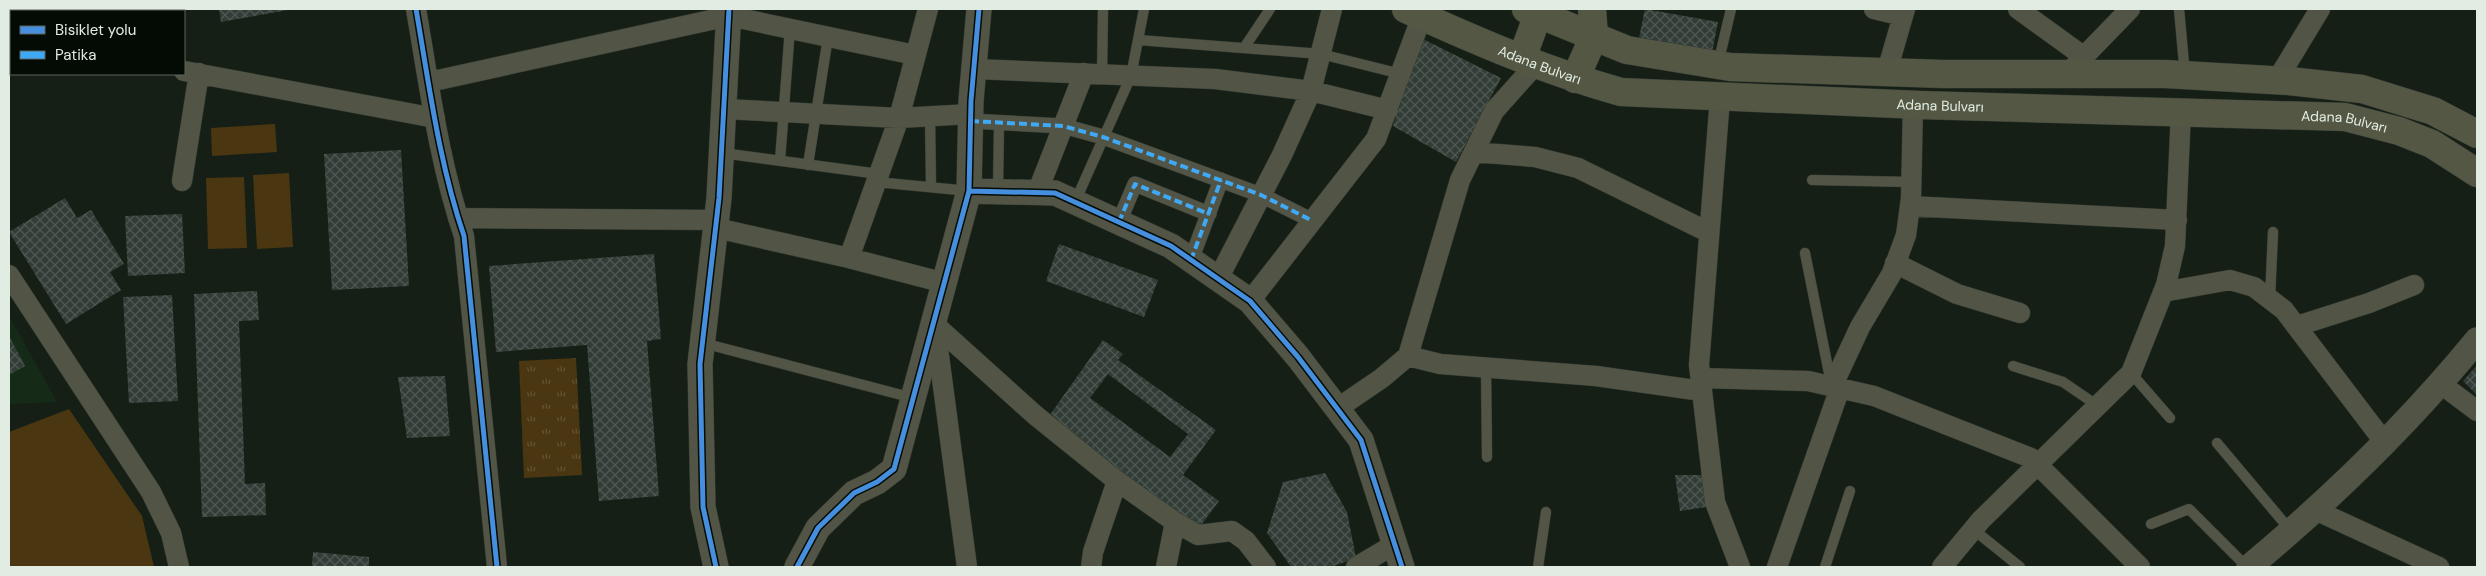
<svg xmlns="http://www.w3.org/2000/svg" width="2486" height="576" font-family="'DM Sans',sans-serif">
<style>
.built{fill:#152b18}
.grass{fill:url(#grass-tufts)}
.park{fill:#4a3711}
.building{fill:url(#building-cross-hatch);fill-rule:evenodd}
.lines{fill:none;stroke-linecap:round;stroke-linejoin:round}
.service-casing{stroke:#333b33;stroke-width:11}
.pedestrian-casing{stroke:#333b33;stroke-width:16}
.minor-casing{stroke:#333b33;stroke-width:21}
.tertiary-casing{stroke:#333b33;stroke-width:26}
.secondary-casing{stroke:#333b33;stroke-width:29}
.service{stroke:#525545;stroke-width:10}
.pedestrian{stroke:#525545;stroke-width:15}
.minor{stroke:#525545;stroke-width:20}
.tertiary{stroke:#525545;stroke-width:25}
.secondary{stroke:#545744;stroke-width:28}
.quiet{stroke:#3fa9f5;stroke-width:4;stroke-dasharray:8 4;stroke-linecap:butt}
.cycleway-casing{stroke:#040b05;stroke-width:8}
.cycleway{stroke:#468fdf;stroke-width:5}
.labels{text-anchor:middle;stroke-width:4;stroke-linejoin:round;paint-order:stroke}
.street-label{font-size:14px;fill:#e1ede2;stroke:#040b05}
</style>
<defs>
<pattern id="grass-tufts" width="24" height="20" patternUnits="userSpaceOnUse" patternTransform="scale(1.25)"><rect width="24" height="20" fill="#4a3711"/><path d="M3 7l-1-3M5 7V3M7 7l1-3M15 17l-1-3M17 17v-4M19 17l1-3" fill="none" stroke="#645433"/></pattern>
<pattern id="building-cross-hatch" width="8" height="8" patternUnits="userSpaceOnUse" patternTransform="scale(1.25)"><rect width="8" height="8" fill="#323d37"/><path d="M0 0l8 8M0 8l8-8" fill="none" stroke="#4f5954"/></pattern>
</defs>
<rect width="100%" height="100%" fill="#161f16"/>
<path class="built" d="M9 316 57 402 9 404Z"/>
<path class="grass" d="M576 358 582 475 524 478 519 361Z"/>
<path class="park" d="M275 124 277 152 212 156 211 128Z
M289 173 293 247 257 249 253 175Z
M244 177 247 248 208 249 206 178Z
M69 409 142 516 154 567H9V432Z"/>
<path class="building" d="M219 9H288V10L221 22Z
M1645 9 1718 22 1711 58 1638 43Z
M1421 38 1501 78 1456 162 1393 126Z
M401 150 409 286 332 290 324 154Z
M65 198 77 218 91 210 124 264 110 272 121 290 66 324 9 232Z
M182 214 185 273 128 276 125 216Z
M1059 244 1158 280 1144 317 1046 281Z
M654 254 661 339 647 341 659 496 599 501 587 345 496 352 489 266Z
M257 291 259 320 239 321 245 484 265 483 266 515 202 517 194 294Z
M172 295 178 401 129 403 123 297Z
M9 336 25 366 9 375Z
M1103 340 1123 354 1118 360 1216 430 1183 475 1219 501 1199 528 1047 419ZM1108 374 1188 434 1170 457 1090 398Z
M2477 365V395L2463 381Z
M445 376 450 436 407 438 398 377Z
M1325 473 1347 512 1356 558 1331 567H1291L1267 533 1283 482Z
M1675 475H1712L1713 506 1680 511Z
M313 552 369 557V567H312Z"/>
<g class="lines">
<defs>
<path id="service" d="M2179 9 2185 75
M1138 40 1321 54 1401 74
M1244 48 1270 9
M1718 64 1731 9
M1102 74 1103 9
M930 116 931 187
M722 153 879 174
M780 161 790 28
M808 165 828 37
M1812 180 1911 182
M876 182 969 191
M998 191 999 123
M1075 202 1131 76 1144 9
M1805 253 1831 383
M2270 299 2273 232
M703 343 913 398
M2013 366 2063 382 2098 406
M1486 368 1487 457
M2131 373 2170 418
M2217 443 2291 531
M2151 524 2189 509 2247 567
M1974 530 2020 567
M1538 567 1546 512
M1825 567 1850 491"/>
<path id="pedestrian" d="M971 121 1063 126 1103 137 1261 195 1313 221
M1119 222 1135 184 1209 214
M1191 260 1221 180"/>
<path id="minor" d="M416 9C429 84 439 163 464 236L497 567
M1874 9 1903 16
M2018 9 2083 56
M9 49H11
M974 69 1215 79 1311 91 1388 110
M184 71 435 118
M1887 71 1905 9
M2066 75 2130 9
M2277 80 2320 9
M429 82 729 16 915 55
M1720 98 1699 365 1715 502 1740 567
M724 109 899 118 971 114
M1474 152 1535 157 1578 168 1708 232
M182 181 199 73
M1037 193 1084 73
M1910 206 2177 220
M458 218 717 220
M716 228 849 258 945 283
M849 258 899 118 928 9
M1895 263 1957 294 2020 313
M9 275 151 492 171 533 179 567
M1218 279 1282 155 1311 91 1332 9
M2163 292 2230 280 2254 287 2284 310 2385 443
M1250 301 1376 139 1422 16
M934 324 1035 415 1117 481 1175 522 1198 535 1232 531 1246 541 1266 567
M935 326 967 567
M2297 326 2369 303 2414 285
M1408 356 1440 364 1596 376 1702 391
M1701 378 1808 381 1874 396 2031 458 2140 567
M2441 384 2477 411
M1832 387 1860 327 1892 273 1906 235 1911 198 1913 105
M1338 408 1382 378 1408 356 1460 180 1494 111 1536 64
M2315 510 2439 567
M1091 567 1093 552 1117 481
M1166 567 1175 522
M1356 567 1395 544
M1777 567 1840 388
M1942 567 1981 520 2131 373 2166 285 2175 246 2181 111"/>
<path id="tertiary" d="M969 191 1055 193 1171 246 1250 301 1298 357 1361 440 1402 567
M716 567 703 507 700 364 719 198 729 9
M797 567 818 528 854 493 877 482 894 469 969 191 971 101 979 9
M2249 567C2332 498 2409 423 2477 340"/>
<g id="secondary">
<path id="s1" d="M1406 9C1476 41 1546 71 1621 92L1920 105 2345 117 2399 131 2432 144 2477 173"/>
<path d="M1526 9 1627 50 1730 67 1943 74H2165L2289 81 2362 89 2433 111 2477 134"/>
<path d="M1522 58 1540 9"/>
<path d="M1575 79 1594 36 1592 9"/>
</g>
</defs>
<use href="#service" class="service-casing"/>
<use href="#pedestrian" class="pedestrian-casing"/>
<use href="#minor" class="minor-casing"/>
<use href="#tertiary" class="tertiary-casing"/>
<use href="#secondary" class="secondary-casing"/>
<use href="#service" class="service"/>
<use href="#pedestrian" class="pedestrian"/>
<use href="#minor" class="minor"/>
<use href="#tertiary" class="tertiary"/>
<use href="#secondary" class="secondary"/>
<path class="quiet" d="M971 121 1063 126 1103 137 1261 195 1313 221
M1119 222 1135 184 1209 214
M1191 260 1221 180"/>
<defs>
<path id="cycleway" d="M416 9C429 84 439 163 464 236L497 567
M969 191 1055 193 1171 246 1250 301 1298 357 1361 440 1402 567
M716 567 703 507 700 364 719 198 729 9
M797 567 818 528 854 493 877 482 894 469 969 191 971 101 979 9"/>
</defs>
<use href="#cycleway" class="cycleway-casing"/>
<use href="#cycleway" class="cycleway"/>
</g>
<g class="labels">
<g class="street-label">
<text dy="5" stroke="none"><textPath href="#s1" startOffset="145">Adana Bulvarı</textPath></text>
<text dy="5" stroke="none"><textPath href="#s1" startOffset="550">Adana Bulvarı</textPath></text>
<text dy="5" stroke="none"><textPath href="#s1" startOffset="955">Adana Bulvarı</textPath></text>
</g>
</g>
<rect width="2486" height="576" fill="none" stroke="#e1ede2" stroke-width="20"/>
<rect x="10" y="10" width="175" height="65" fill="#040b05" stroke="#5c655d"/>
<rect x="20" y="26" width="25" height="8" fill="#468fdf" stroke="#5c655d"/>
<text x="55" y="35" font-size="15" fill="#e1ede2">Bisiklet yolu</text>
<rect x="20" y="51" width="25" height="8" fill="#3fa9f5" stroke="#5c655d"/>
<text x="55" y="60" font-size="15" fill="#e1ede2">Patika</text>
</svg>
